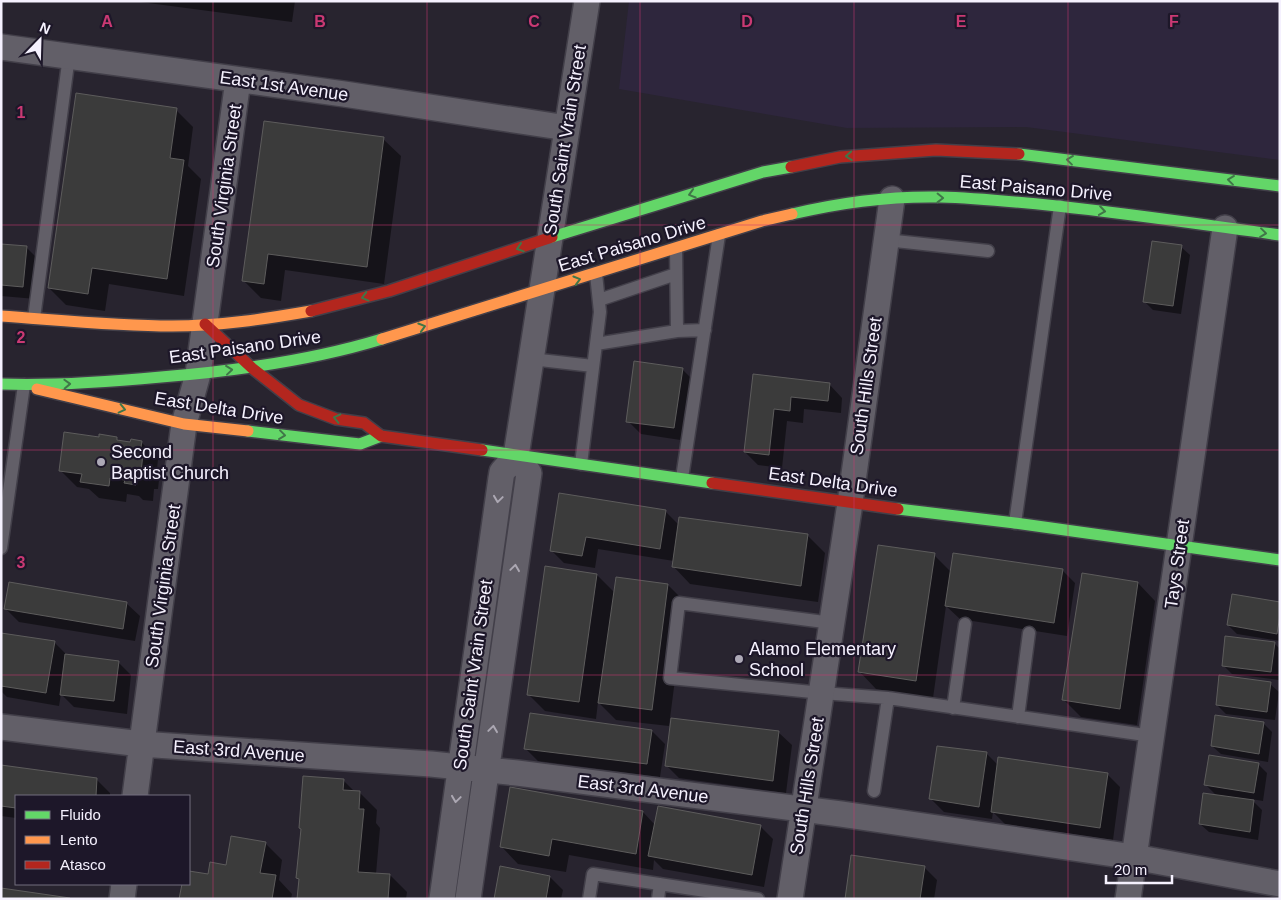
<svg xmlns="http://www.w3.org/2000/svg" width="1281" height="900" font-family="Helvetica,sans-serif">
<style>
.built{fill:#2e263d}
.shadow{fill:#0007}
.building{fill:#3b3b3b;stroke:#5d5c5c}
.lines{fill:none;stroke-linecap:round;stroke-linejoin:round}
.lane-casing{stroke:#423f49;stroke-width:15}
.street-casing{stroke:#423f49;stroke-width:28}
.fast-casing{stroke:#423f49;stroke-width:14}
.slow-casing{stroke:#423f49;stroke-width:14}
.jam-casing{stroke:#423f49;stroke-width:14}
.lane{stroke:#625f68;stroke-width:12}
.street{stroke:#625f68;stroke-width:25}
.fast{stroke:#63d668;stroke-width:11}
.slow{stroke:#ff974d;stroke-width:11}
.jam{stroke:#b3261e;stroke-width:11}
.oneway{stroke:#407648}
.oneway2{stroke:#aca8b3}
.grid{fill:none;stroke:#ca3973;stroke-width:1;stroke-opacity:0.55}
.poi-dot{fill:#ada9b6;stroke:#1d1729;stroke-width:2}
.labels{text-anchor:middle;stroke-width:4.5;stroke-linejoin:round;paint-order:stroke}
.street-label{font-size:18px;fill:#f5f1fe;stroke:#1d1729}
.poi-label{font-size:18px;fill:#f5f1fe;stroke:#1d1729;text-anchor:start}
.grid-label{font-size:16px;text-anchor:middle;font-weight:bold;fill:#ca3973;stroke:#1d1729;stroke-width:4.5;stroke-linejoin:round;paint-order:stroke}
</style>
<rect width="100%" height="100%" fill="#28242f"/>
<path class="built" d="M629 1H1280V160L1026 127 847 128 619 89Z"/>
<path class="shadow" d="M133 1H295L292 22Z
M176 110 193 127 188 166 201 179 184 296 109 284 105 311 66 305 49 288Z
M265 122 383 139 401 156 384 284 285 270 281 301 261 298 244 281Z
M1 245 26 247 39 260 36 299 1 296Z
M1181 247 1190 255 1181 314 1153 310 1144 301Z
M682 369 695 382 687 441 641 434 628 421Z
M754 376 829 384 842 398 841 413 804 409 803 423 787 421 782 468 758 465 745 452Z
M117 438 120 441 131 443 141 442 158 459 157 469 160 471 158 489H154L153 501 143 500 139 496 127 494 126 502 99 498 89 489 77 487 60 470 100 439Z
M1 486 12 497 1 525Z
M560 495 666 512 679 525 807 535 825 553 818 602 690 584 673 566 674 561 598 549 595 568 564 563 551 550Z
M934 555 951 572 1062 570 1075 583 1067 636 960 619 946 606 933 698 876 689 859 671Z
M597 575 615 593 668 585 685 602 669 726 616 720 598 702 596 719 545 711 528 694Z
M1138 583 1155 601 1137 725 1081 717 1064 700Z
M126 603 140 616 135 641 19 622 6 609Z
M1280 603V641L1237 634 1228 625Z
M1 638 54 642 67 655 118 662 131 675 127 714 74 707 61 694 59 706 7 697 1 691Z
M1274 643 1280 649 1279 680 1232 674 1223 665Z
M1270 684 1279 692 1275 720 1226 714 1217 705Z
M1264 724 1272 732 1268 762 1221 754 1212 746Z
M652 731 665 744 660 777 538 761 525 748Z
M778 732 792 745 786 793 679 778 666 765Z
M986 753 999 766 1107 774 1120 787 1113 840 1005 824 993 812 992 819 944 812 931 799Z
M1258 764 1267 773 1263 801 1251 799 1262 810 1258 840 1209 832 1200 824 1217 796 1206 785Z
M1 766 97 780 110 793V796H16V818L1 816Z
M344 781 355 792 360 793 377 810 376 823 380 828 376 874 390 875 407 892 406 899H298L300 880 298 878 302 830 300 828Z
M643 812 655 825 760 826 773 839 764 887 663 869 654 860 653 870 569 855 566 872 518 864 501 846Z
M265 843 282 860 279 880 292 894 291 899H181L183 884H189V872L209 875Z
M924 867 937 880 934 899H846Z
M550 877 563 890 561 899H495Z"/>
<path class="building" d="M76 93 177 108 170 158 184 160 167 279 92 268 88 294 48 288Z
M264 121 384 137 367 267 268 254 264 284 242 281Z
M1152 241 1182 245 1173 306 1143 302Z
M1 244 27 246 23 287 1 285Z
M634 361 683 368 674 428 626 422Z
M753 374 830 383 828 401 791 397 790 411 774 409 769 455 744 452Z
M64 432 99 437V434L117 437V440L130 442 131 439 142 441 140 453H143L141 473H138L136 485 124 483 125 480 110 478 109 486 80 482 82 474 59 471Z
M559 493 666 510 660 549 586 537 582 556 550 551Z
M679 517 808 534 801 586 672 567Z
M878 545 935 553 916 681 858 672Z
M953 553 1063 569 1054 623 945 606Z
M545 566 597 574 579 702 527 695Z
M1082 573 1138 582 1120 709 1062 700Z
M616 577 668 584 652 710 598 703Z
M9 582 127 602 123 629 4 609Z
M1232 594 1280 602V615L1277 634 1227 625Z
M1 633 55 641 46 693 1 686Z
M1225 636 1275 642 1271 672 1222 666Z
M65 654 119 661 114 701 60 695Z
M1219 675 1271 682 1267 712 1216 705Z
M530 713 652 730 647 764 524 749Z
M1215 715 1264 722 1259 754 1211 746Z
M671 718 779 731 773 781 665 766Z
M937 746 987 752 979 807 929 799Z
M1209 755 1259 763 1254 793 1204 785Z
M998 757 1108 773 1100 828 991 812Z
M1 765 97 778 96 796H16V808L1 806Z
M303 776 344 779 343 790 360 791 359 809H364L358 872 390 874 388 899H297L299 879 296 878 301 829 299 828Z
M510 787 643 811 636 854 552 839 549 856 500 847Z
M1203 793 1254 800 1250 832 1199 824Z
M658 806 761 825 752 875 648 856Z
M231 836 266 842 260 873 276 875 272 899H179L182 884H189V871L208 874 210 862 226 865Z
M851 855 925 866 920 899H845Z
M500 866 550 876 546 899H494Z
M1 888 70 898V899H1Z"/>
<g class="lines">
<defs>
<path id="lane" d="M886 240 988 251
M599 300 676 274
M34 318 69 56
M677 331 705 330
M596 344 677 331 676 249
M531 359 593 366
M581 464 600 312 596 274
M682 478 719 235
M1015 523 1060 206
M1 548 24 385
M832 623 679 603 670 678 822 693 888 698 1152 736
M953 708 965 624
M1018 717 1029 633
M874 791 888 698
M589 899 593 874 758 899
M658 899 660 884"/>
<path id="street" d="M1 47 344 94 567 128
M1 727 141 744 431 764 517 773 841 814 1134 857 1280 884
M135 796 184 424 198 374 238 80
M122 899 124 884
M442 899 501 478 502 472 516 456 587 1
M468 899 529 473 516 456
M790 899 850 503 892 199
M1128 899 1225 228"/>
<path id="fast" d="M1019 154 1280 186
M792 214C838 203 892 196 940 197 979 198 1018 202 1057 206 1132 214 1206 225 1280 235
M552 237 763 172 791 167
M1 384C54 386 108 382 161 377 236 371 310 361 382 339
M248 431 360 444 381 436
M482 450 712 483
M898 509 1015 523 1280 560"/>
<path id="slow" d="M1 316C58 320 115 326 172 326 219 326 265 319 311 311
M382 339 762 221 792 214
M37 389 184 424 248 431"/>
<path id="jam" d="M791 167 840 157 936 150 1019 154
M311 311 389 291 552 237
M205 324 252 368 299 405 336 419 364 423 381 436 482 450
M712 483 898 509"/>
</defs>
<use href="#lane" class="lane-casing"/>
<use href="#street" class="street-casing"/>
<use href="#fast" class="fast-casing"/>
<use href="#slow" class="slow-casing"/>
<use href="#jam" class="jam-casing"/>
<use href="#lane" class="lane"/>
<use href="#street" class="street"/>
<use href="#fast" class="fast"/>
<use href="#slow" class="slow"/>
<use href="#jam" class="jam"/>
</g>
<defs><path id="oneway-chevron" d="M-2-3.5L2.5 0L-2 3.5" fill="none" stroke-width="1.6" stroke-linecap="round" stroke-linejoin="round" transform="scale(1.25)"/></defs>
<g class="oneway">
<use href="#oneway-chevron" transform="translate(849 156) rotate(176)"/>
<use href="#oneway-chevron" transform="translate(1070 160) rotate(-173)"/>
<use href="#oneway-chevron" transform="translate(1231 180) rotate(-173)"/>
<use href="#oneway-chevron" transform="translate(692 194) rotate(163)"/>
<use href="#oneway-chevron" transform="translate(940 198) rotate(1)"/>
<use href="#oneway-chevron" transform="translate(1102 211) rotate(8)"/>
<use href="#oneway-chevron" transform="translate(1263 233) rotate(7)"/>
<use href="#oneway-chevron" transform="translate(520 248) rotate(162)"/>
<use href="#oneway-chevron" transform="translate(577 280) rotate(-16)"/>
<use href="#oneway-chevron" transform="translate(365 297) rotate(165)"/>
<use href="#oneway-chevron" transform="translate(422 327) rotate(-17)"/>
<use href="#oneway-chevron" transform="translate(229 370) rotate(-6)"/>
<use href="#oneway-chevron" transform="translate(67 384) rotate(-2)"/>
<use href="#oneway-chevron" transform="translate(122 409) rotate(13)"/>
<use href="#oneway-chevron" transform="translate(337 418) rotate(-167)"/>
<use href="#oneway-chevron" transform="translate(282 435) rotate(7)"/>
</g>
<g class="oneway2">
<use href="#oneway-chevron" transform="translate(498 499) rotate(98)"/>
<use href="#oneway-chevron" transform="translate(515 568) rotate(-82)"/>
<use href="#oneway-chevron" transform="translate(493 729) rotate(-82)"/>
<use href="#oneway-chevron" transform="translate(456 799) rotate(98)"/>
</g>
<path class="grid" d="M213 1V899M427 1V899M640 1V899M854 1V899M1068 1V899M1 225H1280M1 450H1280M1 675H1280"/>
<g class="poi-dot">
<circle cx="101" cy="462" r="5"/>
<circle cx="739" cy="659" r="5"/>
</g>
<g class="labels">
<g class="street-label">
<text transform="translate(284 86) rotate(8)" y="6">East 1st Avenue</text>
<text transform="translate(565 140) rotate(-81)" y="6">South Saint Vrain Street</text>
<text transform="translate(224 186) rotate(-82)" y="6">South Virginia Street</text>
<text transform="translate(1036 188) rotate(5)" y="6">East Paisano Drive</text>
<text transform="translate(632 244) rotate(-17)" y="6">East Paisano Drive</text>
<text transform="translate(245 347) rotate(-8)" y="6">East Paisano Drive</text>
<text transform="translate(866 386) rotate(-82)" y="6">South Hills Street</text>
<text transform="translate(219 408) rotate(9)" y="6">East Delta Drive</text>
<text transform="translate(833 482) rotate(8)" y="6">East Delta Drive</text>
<text transform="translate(1177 564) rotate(-82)" y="6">Tays Street</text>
<text transform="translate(163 586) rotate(-82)" y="6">South Virginia Street</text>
<text transform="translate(473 675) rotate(-82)" y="6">South Saint Vrain Street</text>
<text transform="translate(239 751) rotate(4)" y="6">East 3rd Avenue</text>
<text transform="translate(807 786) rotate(-81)" y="6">South Hills Street</text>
<text transform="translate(643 789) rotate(7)" y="6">East 3rd Avenue</text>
</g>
<g class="poi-label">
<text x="111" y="458">Second<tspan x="111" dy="21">Baptist Church</tspan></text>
<text x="749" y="655">Alamo Elementary<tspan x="749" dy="21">School</tspan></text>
</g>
</g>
<g class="grid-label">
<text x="107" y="27">A</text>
<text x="320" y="27">B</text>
<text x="534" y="27">C</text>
<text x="747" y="27">D</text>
<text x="961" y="27">E</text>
<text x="1174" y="27">F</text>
<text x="21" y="118">1</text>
<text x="21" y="343">2</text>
<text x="21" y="568">3</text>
</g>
<rect width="1281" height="900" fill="none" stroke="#f5f1fe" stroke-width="5"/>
<rect x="15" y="795" width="175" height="90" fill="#1d1729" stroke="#736e7e"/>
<rect x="25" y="811" width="25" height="8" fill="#63d668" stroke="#736e7e"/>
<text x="60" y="820" font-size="15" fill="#f5f1fe">Fluido</text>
<rect x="25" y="836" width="25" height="8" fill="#ff974d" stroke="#736e7e"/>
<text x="60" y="845" font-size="15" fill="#f5f1fe">Lento</text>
<rect x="25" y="861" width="25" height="8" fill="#b3261e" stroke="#736e7e"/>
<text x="60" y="870" font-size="15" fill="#f5f1fe">Atasco</text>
<g transform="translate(40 40) rotate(23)" stroke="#1d1729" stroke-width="4" paint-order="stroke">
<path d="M0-4L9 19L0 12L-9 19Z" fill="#f5f1fe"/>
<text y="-8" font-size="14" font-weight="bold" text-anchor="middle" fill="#f5f1fe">N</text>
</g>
<path d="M1106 875v8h66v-8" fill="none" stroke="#f5f1fe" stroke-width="2.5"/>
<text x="1114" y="875" font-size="15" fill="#f5f1fe" stroke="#1d1729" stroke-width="4" paint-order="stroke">20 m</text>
</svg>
